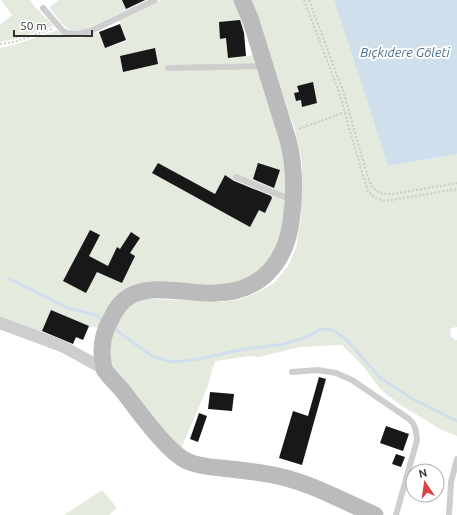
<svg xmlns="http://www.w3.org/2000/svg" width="457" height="515" font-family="Ubuntu,sans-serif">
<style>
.green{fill:#e4eade}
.water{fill:#cfdfeb}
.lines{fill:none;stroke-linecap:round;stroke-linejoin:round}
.stream{stroke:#cfdfeb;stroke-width:3}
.building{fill:#181818}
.path{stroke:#cbcbcb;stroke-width:2;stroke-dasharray:2 2;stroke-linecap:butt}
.lane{stroke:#cecece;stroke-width:6}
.street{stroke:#cecece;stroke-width:12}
.secondary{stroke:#bbb;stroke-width:17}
.labels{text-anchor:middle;stroke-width:4;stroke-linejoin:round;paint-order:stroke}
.water-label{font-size:13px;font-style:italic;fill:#456e8e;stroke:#fff}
</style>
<rect width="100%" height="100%" fill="#fff"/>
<path class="green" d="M1 0H30L36 8 54 26 16 39 0 42V25L12 15Z
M59 0H147L90 28C66 36 63 24 49 7Z
M162 0H233L243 20 246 56 254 55 285 157 287 210 282 236 266 268 237 285H145L99 328 89 326 51 310 42 333 0 318V48L14 45 57 30C72 42 81 39 98 32L105 48 127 41 119 20Z
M251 0H334L388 166 457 154V327L451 328 450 335 455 340H457V436L440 429 399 404 381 390 362 365 342 345 300 347 259 357 250 356 215 361 207 388 181 449 138 401 113 371 109 360 108 347 121 313 130 305 144 299 188 300 222 302 241 299 259 292 274 283 288 266 296 248 301 216 302 163 295 130Z
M102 490 117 508 109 515H64Z"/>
<path class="water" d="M334 0H457V154L388 166Z"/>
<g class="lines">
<path class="stream" d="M10 279 68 308 96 315 104 321
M112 327 152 356 172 362 199 359 239 350 284 344 304 338 321 329 333 330 348 341 380 378 413 399 457 421"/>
</g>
<path class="building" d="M122 0H145L126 9Z
M240 20 244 33 246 56 228 58 226 38 220 39 219 22Z
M120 24 126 40 105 48 99 32Z
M155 48 158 64 123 72 120 56Z
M313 82 317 103 302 107 301 100 296 101 294 93 299 92 297 86Z
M158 163 215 194 225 175 234 181 271 196 272 198 265 213 259 210 250 227 152 173Z
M258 163 280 170 274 188 253 179Z
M90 230 100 235 89 256 108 266 117 247 120 249 131 232 140 238 130 253 135 256 122 283 97 272 86 293 63 281Z
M51 310 89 326 83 340 76 337 73 344 42 331Z
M319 377 326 379 302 465 279 458 293 411 308 416Z
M210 392 234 394 232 411 208 409Z
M199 413 207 416 198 442 190 439Z
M386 426 409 434 403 451 380 443Z
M396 454 405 457 401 467 392 464Z"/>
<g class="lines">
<path class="path" d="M304 0 339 92 363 176 368 191 375 198 386 201 457 189
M309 0 343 91 366 171 371 185 376 191 383 194H393L457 183
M0 44 14 42 52 29
M299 129 345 112"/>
<path class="lane" d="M43 8 63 31 68 33 78 34 91 31 155 0
M168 68 264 66
M236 177 292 200
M292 372 318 370 336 373 352 380 409 419C416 425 416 431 417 440L396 515
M449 515 451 482 457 459"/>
<path class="street" d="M0 323 62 346 104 369"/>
<path class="secondary" d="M242 0 250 18 288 140C295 167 295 194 291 222 285 264 260 292 216 293 205 294 193 292 181 291 165 290 146 287 130 296 121 301 115 310 111 319 103 333 100 346 103 362 103 363 104 368 104 369 108 376 117 384 122 390 137 409 167 452 187 461 197 466 210 467 221 468 241 470 262 472 282 477 315 485 345 502 375 515"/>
</g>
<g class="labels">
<g class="water-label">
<text x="405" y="57">Bıçkıdere Göleti</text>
</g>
</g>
<g transform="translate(425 483) rotate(347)"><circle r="19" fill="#ffffff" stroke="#adadad"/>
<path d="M0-3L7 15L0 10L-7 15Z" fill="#d84348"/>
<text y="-6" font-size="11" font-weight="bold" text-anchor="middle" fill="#313131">N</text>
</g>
<path d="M14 30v6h78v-6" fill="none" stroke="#313131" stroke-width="2"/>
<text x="20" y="30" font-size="12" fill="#313131" stroke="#ffffff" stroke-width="3" paint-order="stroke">50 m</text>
</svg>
